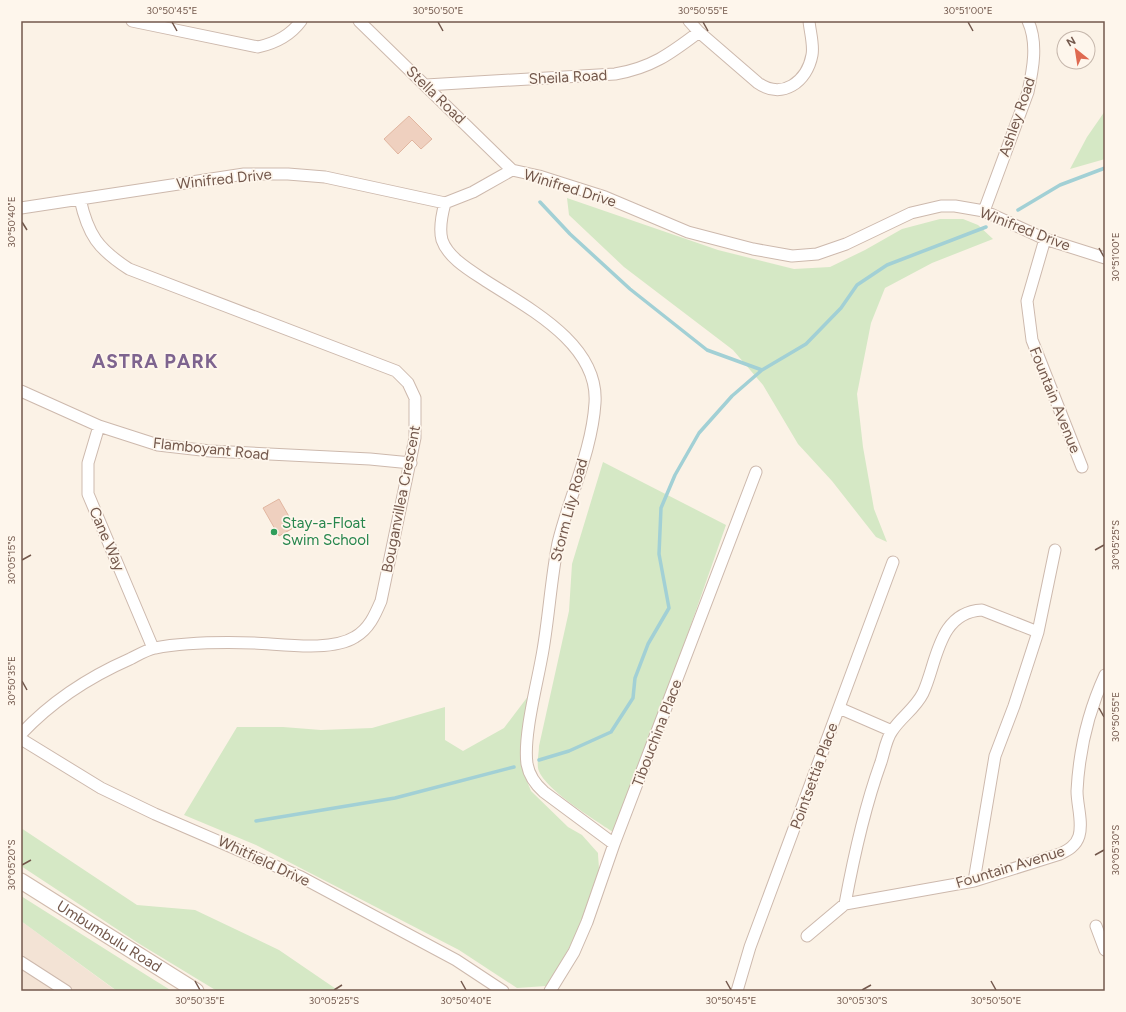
<svg xmlns="http://www.w3.org/2000/svg" width="1126" height="1012" font-family="Figtree,sans-serif">
<style>
.residential{fill:#f3e3d5}
.green{fill:#d5e8c5}
.lines{fill:none;stroke-linecap:round;stroke-linejoin:round}
.stream{stroke:#a2d0d5;stroke-width:3.5}
.building{fill:#efd0bf;stroke:#e1b6a0}
.minor-casing{stroke:#cdb9ad;stroke-width:13}
.secondary-casing{stroke:#d1bbad;stroke-width:17}
.minor{stroke:#fff;stroke-width:11}
.secondary{stroke:#fff;stroke-width:15}
.ticks{fill:none;stroke:#73584c;stroke-width:1.5}
.leisure-dot{fill:#2e9e5b;stroke:#fef6ec;stroke-width:1.5}
.labels{text-anchor:middle;stroke-width:3.5;stroke-linejoin:round;paint-order:stroke}
.street-label{font-size:15px;fill:#73584c;stroke:#fef6ec}
.leisure-label{font-size:15px;fill:#27864d;stroke:#fef6ec;text-anchor:start}
.district-label{font-size:19px;font-weight:bold;letter-spacing:1px;fill:#7e648f;stroke:#fef6ec}
.neatline{fill:none;stroke:#73584c;stroke-width:1.5}
.ticks-label{font-size:10px;text-anchor:middle;fill:#73584c}
</style>
<rect width="100%" height="100%" fill="#fbf2e6"/>
<path class="residential" d="M21 921 115 990 117 991H21Z"/>
<path class="green" d="M1105 111V159L1070 169 1087 137Z
M567 198 718 250 794 269 830 267 865 250 902 229 940 219H963L978 225 993 239 932 263 885 288 871 323 857 394 863 447 874 509 887 542 876 537 832 481 798 444 763 385 733 350 624 267 569 215Z
M603 462 726 525 681 653 613 832C595 820 542 788 538 768 537 761 539 752 539 746L569 611 572 564Z
M532 691 523 743 524 774 531 791 568 827 582 835 598 853C598 860 600 868 598 875 590 913 567 954 546 986L517 988 459 950 256 845 184 815 237 727H283L321 730 372 728 445 707V740L463 751 504 728Z
M21 828 137 905 195 910 279 950 339 991H217L138 943 21 866Z
M21 896 151 978 172 991H117L21 921Z"/>
<g class="lines">
<path class="stream" d="M540 202 570 234 630 289 707 350 762 370
M1018 210 1060 185 1105 168
M539 760 569 751 611 732 633 698 635 678 648 644 669 608 659 554 661 508 675 475 699 433 732 396 762 370 806 344 841 308 857 285 887 265 986 227
M256 821 395 798 514 767"/>
</g>
<path class="building" d="M409 116 432 139 421 149 412 140 398 154 384 139Z
M279 499 295 527 279 536 263 508Z"/>
<g class="lines">
<defs>
<path id="minor" d="M132 21 258 47C276 43 290 36 301 21
M359 21 512 170
M689 21 699 32 758 83C782 100 807 82 812 55 814 45 810 32 809 21
M426 85 615 74C651 68 670 54 699 32
M445 203C442 214 439 229 442 240 448 258 471 271 486 281 528 308 599 344 595 403 592 451 569 497 558 543 551 579 549 615 543 650 538 681 523 735 527 764 529 775 536 785 544 792L614 844
M21 208 244 174H288L325 177 445 203 473 192 512 170 539 176 605 197 688 232 753 249 792 256 817 254 846 244 911 213 941 206H955L984 211 1045 239 1105 258
M984 211 1028 92C1033 69 1038 43 1028 21
M1045 239 1027 301 1032 340 1082 467
M21 391 99 426 158 445 210 451 370 459 411 463
M99 426 88 463V494L153 648
M839 708 892 731
M21 734C52 701 89 677 130 659 138 655 146 650 155 648 187 642 221 642 254 643 282 644 331 652 355 637 369 629 375 615 381 601L415 438V398L408 383 396 371 129 269C98 249 88 235 80 199
M21 739 101 788 155 814 301 877 456 960 503 991
M974 881 995 756 1014 706 1038 632 1055 550
M845 904C854 855 864 809 881 762 884 753 886 739 892 731 901 717 915 709 923 693 937 663 938 612 982 610L1038 632
M1096 926 1105 950
M807 936 845 904 974 881 1060 854C1068 850 1076 846 1079 836 1083 822 1077 805 1077 791 1079 752 1089 710 1105 675
M21 962 66 991
M550 991 574 952 587 922 614 844 756 472
M737 991 750 947 893 562"/>
<g id="secondary">
<path id="s1" d="M21 881 196 991"/>
</g>
</defs>
<use href="#minor" class="minor-casing"/>
<use href="#secondary" class="secondary-casing"/>
<use href="#minor" class="minor"/>
<use href="#secondary" class="secondary"/>
</g>
<path class="ticks" d="M172 22 177 31M438 22 443 31M703 22 708 31M968 22 973 31M22 222 27 230M1099 248 1104 257M1095 550 1104 545M22 560 31 555M22 681 27 690M1099 708 1104 717M1095 855 1104 850M22 865 31 860M195 981 200 990M461 981 466 990M726 981 731 990M991 981 996 990M334 990 342 985M862 990 871 985"/>
<circle class="leisure-dot" cx="274" cy="532" r="4"/>
<g class="labels">
<g class="street-label">
<text transform="translate(568 77) rotate(-3)" y="5">Sheila Road</text>
<text transform="translate(436 95) rotate(44)" y="5">Stella Road</text>
<text transform="translate(1017 117) rotate(-71)" y="5">Ashley Road</text>
<text transform="translate(224 179) rotate(-6)" y="5">Winifred Drive</text>
<text transform="translate(570 188) rotate(17)" y="5">Winifred Drive</text>
<text transform="translate(1025 229) rotate(21)" y="5">Winifred Drive</text>
<text transform="translate(1055 400) rotate(68)" y="5">Fountain Avenue</text>
<text transform="translate(211 449) rotate(6)" y="5">Flamboyant Road</text>
<text transform="translate(401 499) rotate(-79)" y="5">Bouganvillea Crescent</text>
<text transform="translate(569 510) rotate(-75)" y="5">Storm Lily Road</text>
<text transform="translate(107 539) rotate(67)" y="5">Cane Way</text>
<text transform="translate(657 733) rotate(-69)" y="5">Tibouchina Place</text>
<text transform="translate(814 776) rotate(-70)" y="5">Pointsettia Place</text>
<text transform="translate(264 861) rotate(25)" y="5">Whitfield Drive</text>
<text transform="translate(1010 867) rotate(-17)" y="5">Fountain Avenue</text>
<text dy="5" stroke="none"><textPath href="#s1" startOffset="104">Umbumbulu Road</textPath></text>
</g>
<g class="leisure-label">
<text x="282" y="528">Stay-a-Float<tspan x="282" dy="17">Swim School</tspan></text>
</g>
<g class="district-label">
<text x="155" y="368">ASTRA PARK</text>
</g>
</g>
<rect width="1126" height="1012" fill="none" stroke="#fef6ec" stroke-width="44"/>
<g transform="translate(1076 50) rotate(330)"><circle r="19" fill="#fef6ec" stroke="#c6b7ac"/>
<path d="M0-3L7 15L0 10L-7 15Z" fill="#df6a51"/>
<text y="-6" font-size="11" font-weight="bold" text-anchor="middle" fill="#73584c">N</text>
</g>
<rect x="22" y="22" width="1082" height="968" class="neatline"/>
<g class="ticks-label">
<text x="172" y="14">30°50'45"E</text>
<text x="438" y="14">30°50'50"E</text>
<text x="703" y="14">30°50'55"E</text>
<text x="968" y="14">30°51'00"E</text>
<text transform="translate(11 222) rotate(-90)" y="4">30°50'40"E</text>
<text transform="translate(1115 257) rotate(-90)" y="4">30°51'00"E</text>
<text transform="translate(1115 545) rotate(-90)" y="4">30°05'25"S</text>
<text transform="translate(11 560) rotate(-90)" y="4">30°05'15"S</text>
<text transform="translate(11 681) rotate(-90)" y="4">30°50'35"E</text>
<text transform="translate(1115 717) rotate(-90)" y="4">30°50'55"E</text>
<text transform="translate(1115 850) rotate(-90)" y="4">30°05'30"S</text>
<text transform="translate(11 865) rotate(-90)" y="4">30°05'20"S</text>
<text x="200" y="1004">30°50'35"E</text>
<text x="334" y="1004">30°05'25"S</text>
<text x="466" y="1004">30°50'40"E</text>
<text x="731" y="1004">30°50'45"E</text>
<text x="862" y="1004">30°05'30"S</text>
<text x="996" y="1004">30°50'50"E</text>
</g>
</svg>
